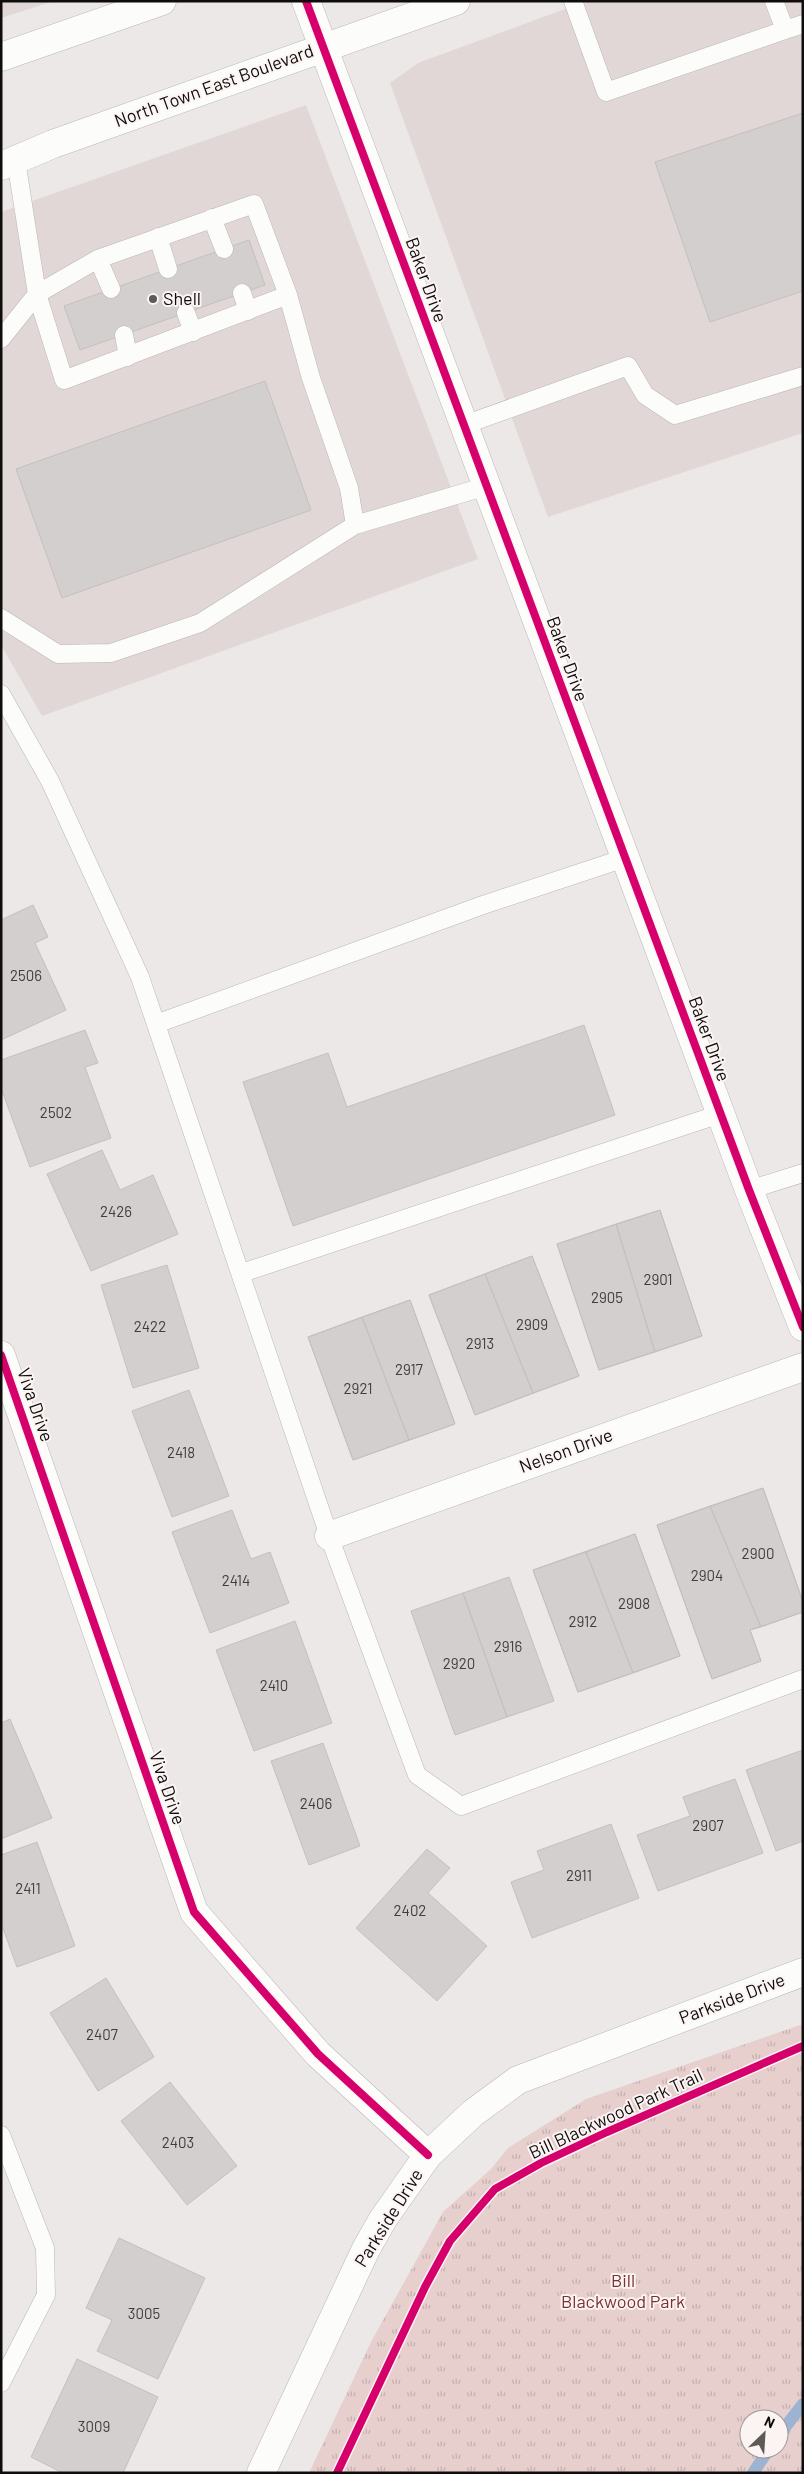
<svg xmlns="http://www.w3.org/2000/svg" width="804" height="2474" font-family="Barlow,sans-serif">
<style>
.built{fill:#e0d7d6}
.park{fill:url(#park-tufts);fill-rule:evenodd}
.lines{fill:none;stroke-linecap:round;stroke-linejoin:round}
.stream{stroke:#9cb3d1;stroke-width:12}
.building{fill:#d2cfce;stroke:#c3c0bf}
.lane-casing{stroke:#bab7b6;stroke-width:19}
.street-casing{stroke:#bab7b6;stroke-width:29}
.secondary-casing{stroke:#bab7b6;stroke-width:29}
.lane{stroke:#fcfcfb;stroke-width:18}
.street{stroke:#fcfcfb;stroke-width:28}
.secondary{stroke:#fcfcfb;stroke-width:28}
.cycleway-casing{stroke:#fbf4f3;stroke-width:11}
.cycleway{stroke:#d6006c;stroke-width:8}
.poi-dot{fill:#5c5a59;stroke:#fbf4f3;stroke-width:2}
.labels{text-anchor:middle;stroke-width:4;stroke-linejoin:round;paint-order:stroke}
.number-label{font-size:15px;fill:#403e3c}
.street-label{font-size:18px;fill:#0f0d0c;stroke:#fbf4f3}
.poi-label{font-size:18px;fill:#0f0d0c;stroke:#fbf4f3;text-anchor:start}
.park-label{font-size:18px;fill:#7c3131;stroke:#fbf4f3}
</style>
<defs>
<pattern id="park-tufts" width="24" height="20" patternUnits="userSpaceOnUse" patternTransform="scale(1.25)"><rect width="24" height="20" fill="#e6cfcd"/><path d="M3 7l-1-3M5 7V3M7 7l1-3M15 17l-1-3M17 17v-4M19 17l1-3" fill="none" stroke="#c4b1af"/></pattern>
</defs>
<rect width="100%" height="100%" fill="#ece8e7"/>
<path class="built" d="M1 1H54L1 18Z
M587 1H803V433L548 517 390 83 418 63Z
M306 105 478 559 42 716 1 645V212Z"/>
<path class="park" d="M803 2024V2473H309L371 2342 443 2212 491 2169 508 2148 586 2099ZM749 2419H779V2449H749Z"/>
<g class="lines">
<path class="stream" d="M779 2435 803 2404
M753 2473 769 2449"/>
</g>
<path class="building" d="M803 113V291L710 322 655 162Z
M249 240 265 285 80 350 64 306Z
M265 381 311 510 62 598 16 469Z
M33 905 48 937 35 943 66 1010 1 1040V920Z
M584 1025 615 1115 293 1226 243 1082 328 1053 347 1107Z
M85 1030 98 1063 85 1067 111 1138 30 1167 1 1088V1060Z
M102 1150 120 1190 153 1175 178 1234 91 1271 47 1174Z
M660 1210 702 1336 599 1370 557 1244Z
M660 1210 702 1336 655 1352 616 1224Z
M616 1224 655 1352 599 1370 557 1244Z
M532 1256 579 1376 475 1415 429 1295Z
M532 1256 579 1376 533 1393 485 1274Z
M167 1265 199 1368 133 1388 101 1285Z
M485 1274 533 1393 475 1415 429 1295Z
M410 1300 455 1424 353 1460 308 1337Z
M410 1300 455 1424 409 1440 362 1317Z
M362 1317 409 1440 353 1460 308 1337Z
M189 1390 229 1496 172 1517 132 1411Z
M763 1488 803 1602V1612L750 1630 761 1661 712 1679 657 1525Z
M763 1488 803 1602V1612L761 1627 710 1506Z
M710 1506 761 1627 750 1630 761 1661 712 1679 657 1525Z
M232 1510 251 1559 270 1552 289 1603 210 1633 172 1532Z
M635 1534 680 1656 578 1692 533 1570Z
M635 1534 680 1656 633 1673 586 1552Z
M586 1552 633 1673 578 1692 533 1570Z
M509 1577 554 1701 507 1717 463 1593Z
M463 1593 507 1717 455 1735 411 1611Z
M295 1621 332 1723 254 1751 216 1650Z
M10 1719 52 1818 1 1839V1723Z
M323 1743 360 1846 309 1865 271 1761Z
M803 1750V1841L776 1851 746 1770Z
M735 1779 763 1853 658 1891 637 1835 690 1816 683 1797Z
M611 1824 639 1898 532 1938 511 1882 544 1870 537 1851Z
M37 1842 75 1946 17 1967 1 1923V1855Z
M427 1849 450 1868 428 1893 487 1946 437 2001 356 1928Z
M106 1978 154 2057 98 2091 50 2013Z
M170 2082 237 2166 187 2205 121 2121Z
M119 2238 205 2278 158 2379 97 2351 112 2320 86 2308Z
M77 2359 158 2397 123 2473H63L31 2457Z"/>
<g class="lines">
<defs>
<path id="lane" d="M573 1 606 92 785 30 774 1
M785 30 803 24
M16 160 37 294 64 380 288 295 311 378 349 488 355 525 487 486
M212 218 224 249
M158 237 168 269
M98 259 111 289
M242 293 248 311
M186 313 193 332
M124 335 128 357
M1 339 37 294 98 259 254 204 288 295
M464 425 628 366 645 395 675 415 803 376
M1 618 58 654 111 653 200 623 355 525
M1 694 50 781 140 977 329 1536 417 1775 461 1806 803 1679
M156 1024 483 905 625 858
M749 1190 803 1173
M242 1273 720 1114
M1 2135 45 2248 46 2295 1 2383"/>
<path id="street" d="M1 1355 194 1912 318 2054 428 2155
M329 1536 803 1367"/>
<path id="secondary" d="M306 1 749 1190 803 1327
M1 57 162 1
M1 166 53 144 456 1
M261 2473 366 2249 383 2219 428 2155 473 2113 518 2080 803 1972"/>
</defs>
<use href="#lane" class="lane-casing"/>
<use href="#street" class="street-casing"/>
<use href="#secondary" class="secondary-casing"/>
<use href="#lane" class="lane"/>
<use href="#street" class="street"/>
<use href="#secondary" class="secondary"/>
<defs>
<path id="cycleway" d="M306 1 749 1190 803 1327
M1 1355 194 1912 318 2054 428 2155
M337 2473 425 2287 450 2241 495 2189 541 2163 607 2132 803 2046"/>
</defs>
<use href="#cycleway" class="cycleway-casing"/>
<use href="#cycleway" class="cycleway"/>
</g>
<circle class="poi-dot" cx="153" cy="299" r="5"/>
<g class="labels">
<g class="number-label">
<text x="26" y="981">2506</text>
<text x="56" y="1118">2502</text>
<text x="116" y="1217">2426</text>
<text x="658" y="1285">2901</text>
<text x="607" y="1303">2905</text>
<text x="532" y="1330">2909</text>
<text x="150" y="1332">2422</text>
<text x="480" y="1349">2913</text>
<text x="409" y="1375">2917</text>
<text x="358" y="1394">2921</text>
<text x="181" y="1458">2418</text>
<text x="758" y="1559">2900</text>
<text x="707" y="1581">2904</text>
<text x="236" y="1586">2414</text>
<text x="634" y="1609">2908</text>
<text x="583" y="1627">2912</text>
<text x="508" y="1652">2916</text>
<text x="459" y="1669">2920</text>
<text x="274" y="1691">2410</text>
<text x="316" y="1809">2406</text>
<text x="708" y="1831">2907</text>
<text x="579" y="1881">2911</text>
<text x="28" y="1894">2411</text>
<text x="410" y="1916">2402</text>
<text x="102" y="2040">2407</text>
<text x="178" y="2148">2403</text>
<text x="144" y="2319">3005</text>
<text x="94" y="2432">3009</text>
</g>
<g class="street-label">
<text transform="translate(214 86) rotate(-20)" y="6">North Town East Boulevard</text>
<text transform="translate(426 280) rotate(70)" y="6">Baker Drive</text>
<text transform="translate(567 659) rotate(70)" y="6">Baker Drive</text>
<text transform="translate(709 1039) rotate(70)" y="6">Baker Drive</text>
<text transform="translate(35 1405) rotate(71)" y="6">Viva Drive</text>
<text transform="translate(566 1451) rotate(-20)" y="6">Nelson Drive</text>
<text transform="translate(167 1788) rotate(71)" y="6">Viva Drive</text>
<text transform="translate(732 1999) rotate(-21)" y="6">Parkside Drive</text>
<text transform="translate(616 2114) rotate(-25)" y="6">Bill Blackwood Park Trail</text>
<text transform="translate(389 2218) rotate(-58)" y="6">Parkside Drive</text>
</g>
<g class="poi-label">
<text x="163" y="305">Shell</text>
</g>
<g class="park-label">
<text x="623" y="2287">Bill<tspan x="623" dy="21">Blackwood Park</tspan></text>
</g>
</g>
<rect width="804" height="2474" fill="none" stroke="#0f0d0c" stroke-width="5"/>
<g transform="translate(764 2434) rotate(25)"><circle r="24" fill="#fbf4f3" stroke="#9d9897"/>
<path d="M0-4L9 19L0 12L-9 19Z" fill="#5c5a59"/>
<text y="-8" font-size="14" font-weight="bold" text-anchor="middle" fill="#0f0d0c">N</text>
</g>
</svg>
